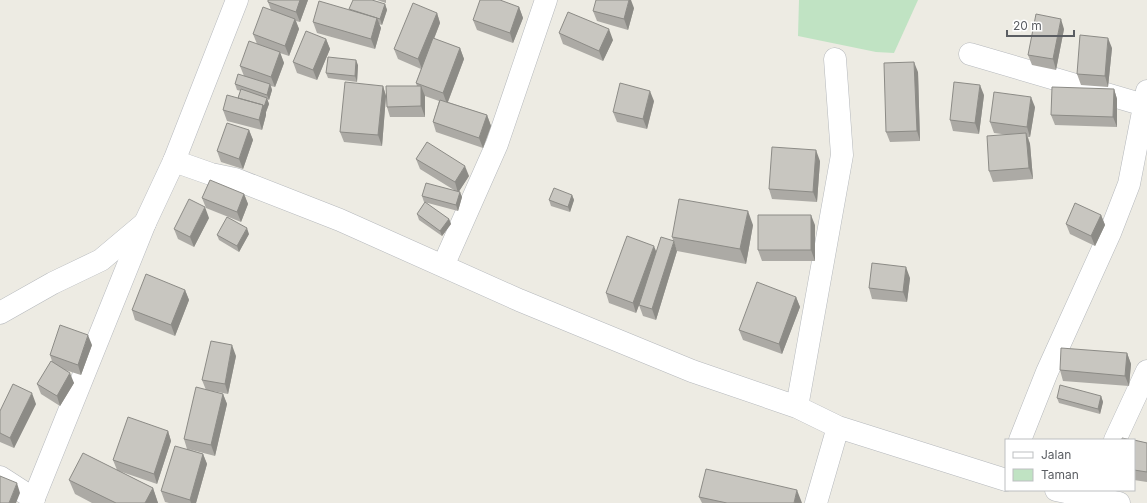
<svg xmlns="http://www.w3.org/2000/svg" width="1147" height="503" font-family="Inter,sans-serif">
<style>
.green{fill:#c0e3c3}
.lines{fill:none;stroke-linecap:round;stroke-linejoin:round}
.street-casing{stroke:#b5b8bc;stroke-width:23}
.secondary-casing{stroke:#b6b9be;stroke-width:23}
.street{stroke:#fff;stroke-width:22}
.secondary{stroke:#fff;stroke-width:22}
.wall{fill:#acaaa5}
.shaded-wall{fill:#8c8b86}
.building{fill:#c8c6c0;stroke:#8c8b86}
</style>
<rect width="100%" height="100%" fill="#edebe3"/>
<path class="green" d="M799 0H918L894 53 876 52 798 36Z"/>
<g class="lines">
<defs>
<path id="street" d="M970 54 1144 105
M174 161 211 174 235 179 340 220 519 300 692 371 797 407 838 427 1006 480
M443 266 497 144 546 0
M0 313 53 283 101 260 145 223
M797 407 842 155 835 59
M1020 440 1047 372 1110 233 1129 184 1147 91
M1115 440 1147 371
M0 477 34 499
M1056 490 1119 503
M816 503 838 427"/>
<path id="secondary" d="M32 503 145 223 174 161 237 0"/>
</defs>
<use href="#street" class="street-casing"/>
<use href="#secondary" class="secondary-casing"/>
<use href="#street" class="street"/>
<use href="#secondary" class="secondary"/>
</g>
<path class="wall" d="M308 0 300 22 296 21 299 29 289 56 280 53 284 63 275 87 271 86 272 90 269 100 267 99 269 104 266 112V115L262 130 227 121 223 110 238 98 241 91 237 90 235 84 244 76 240 66 257 44 253 34 271 10 268 2Z
M377 0H386V3Z
M385 4 387 10 382 25 379 24 381 28 375 49 317 33 313 22Z
M519 7 523 18 513 43 477 30 473 20Z
M634 8 628 30 597 21 593 11Z
M437 13 440 23 434 39 460 48 464 59 448 102 487 115 491 126 483 148 436 132 433 122 439 101 425 96V117H390L387 107 417 86 416 83 421 69 398 59 394 49Z
M1064 29 1056 70 1032 65 1028 55Z
M559 33 613 40 603 61 563 44Z
M326 39 330 49 317 80 297 73 293 62Z
M1112 48 1108 87 1081 85 1077 74Z
M358 65 357 82 328 78 326 73Z
M918 72 920 141 890 142 886 132Z
M383 86 386 96 382 146 344 142 340 132Z
M1114 89 1117 99V127L1055 125 1051 115Z
M984 95 979 134 953 131 950 120Z
M654 101 647 129 617 122 613 112Z
M1035 107 1030 137H1028L1030 144 1033 179 993 182 989 171 1009 135 994 133 990 122Z
M249 130 253 140 243 169 221 162 217 151Z
M416 159 469 176 459 191 462 197 458 211 424 202 422 196 454 190 420 169Z
M820 161 817 202 772 199 769 189Z
M244 194 248 204 241 222 206 208 202 198Z
M572 195 574 200 570 212 551 206 549 200Z
M417 214 449 219 451 224 442 236 419 220Z
M1101 215 1105 225 1095 246 1070 234 1066 224Z
M209 218 194 247 178 239 174 229Z
M753 225 746 264 677 251 672 237Z
M815 225V261H762L758 250Z
M249 234 239 252 219 240 217 235Z
M677 251 656 320 643 316 639 305 636 313 609 303 606 293 656 252Z
M910 278 907 302 872 299 869 288Z
M185 290 189 300 175 336 135 320 132 310Z
M796 297 800 307 782 354 743 340 739 330Z
M92 345 81 375 65 370 74 383 60 406 41 394 37 384 52 361 50 355Z
M1127 353 1131 364 1129 386 1063 381 1060 370Z
M236 356 228 394 207 390 223 394 227 404 215 456 188 449 203 454 207 464 196 503H169L165 502 161 491 187 449 184 439 206 390 202 380Z
M1101 396 1103 402 1100 414 1059 403 1057 398Z
M36 404 14 448 0 442V411Z
M168 431 171 441 157 484 119 471 153 488 158 503H92L75 494 69 480 117 470 113 460Z
M1134 440 1147 443V482L1134 480Z
M699 497 802 503H702Z"/>
<path class="shaded-wall" d="M300 0H308L300 22 296 12Z
M629 0H631L634 8 628 30 624 19Z
M385 4 387 10 382 25 380 19Z
M519 7 523 18 513 43 510 33Z
M437 13 440 23 422 69 418 59Z
M377 18 381 28 375 49 371 39Z
M295 19 299 29 289 56 285 46Z
M1061 19 1064 29 1056 70 1053 59Z
M609 29 613 40 603 61 599 51Z
M1108 38 1112 48 1108 87 1105 76Z
M326 39 330 49 317 80 313 70Z
M460 48 464 59 447 104 443 93Z
M280 52 284 63 275 87 271 77Z
M356 60 358 65 357 82 355 76Z
M914 62 918 72 920 141 917 131Z
M270 84 272 90 269 100 267 95Z
M980 85 984 95 979 134 975 123Z
M383 86 386 96 382 146 378 135Z
M421 86 425 96V117L421 106Z
M1114 89 1117 99V127L1113 117Z
M650 91 654 101 647 129 643 119Z
M1031 97 1035 107 1030 137 1027 127Z
M267 98 269 104 266 112V115L262 130 259 120 263 105Z
M487 115 491 126 483 148 479 138Z
M249 130 253 140 243 169 239 159Z
M1026 133 1030 144 1033 179 1029 168Z
M816 150 820 161 817 202 813 192Z
M465 166 469 176 458 193 455 182Z
M460 192 462 197 458 211 456 205Z
M244 194 248 204 241 222 237 212Z
M572 195 574 200 570 212 568 207Z
M205 207 209 218 194 247 190 237Z
M748 211 753 225 746 264 740 249Z
M811 215 815 225V261L811 250Z
M1101 215 1105 225 1095 246 1091 236Z
M449 219 451 224 442 236 440 231Z
M247 228 249 234 239 252 237 246Z
M674 241 677 251 656 320 652 309Z
M654 246 658 256 636 313 633 303Z
M906 267 910 278 907 302 903 292Z
M185 290 189 300 175 336 171 325Z
M796 297 800 307 782 354 779 344Z
M88 335 92 345 81 375 78 365Z
M232 345 236 356 228 394 225 384Z
M1127 353 1131 364 1129 386 1125 376Z
M70 373 74 383 60 406 57 396Z
M32 393 36 404 14 448 10 438Z
M223 394 227 404 215 456 211 445Z
M1101 396 1103 402 1100 414 1098 409Z
M168 431 171 441 157 484 154 474Z
M203 454 207 464 196 503H191L190 500Z
M17 483 20 493 16 503H9Z
M153 488 158 503H145Z
M797 490 802 503H794Z"/>
<path class="building" d="M268 0H300L296 12 268 2Z
M353 0H372L385 4 380 19 377 18 349 9Z
M480 0H500L519 7 510 33 473 20Z
M596 0H629L624 19 593 11Z
M319 1 377 18 371 39 313 22Z
M413 3 437 13 418 59 394 49Z
M263 7 295 19 285 46 253 34Z
M568 12 609 29 599 51 559 33Z
M1036 14 1061 19 1053 59 1028 55Z
M306 31 326 39 313 70 293 62Z
M1080 35 1108 38 1105 76 1077 74Z
M433 38 460 48 443 93 416 83Z
M249 41 280 52 271 77 240 66Z
M328 57 356 60 355 76 326 73Z
M914 62 917 131 886 132 884 63Z
M238 74 270 84 267 95 235 84Z
M345 82 383 86 378 135 340 132Z
M954 82 980 85 975 123 950 120Z
M620 83 650 91 643 119 613 112Z
M386 86H421V106L387 107Z
M1052 87 1114 89 1113 117 1051 115Z
M241 89 267 98 264 107 263 105 238 98Z
M994 92 1031 97 1027 127 990 122Z
M227 95 263 105 259 120 223 110Z
M440 100 487 115 479 138 433 122Z
M227 123 249 130 239 159 217 151Z
M1026 133 1029 168 989 171 987 136Z
M427 142 465 166 455 182 416 159Z
M772 147 816 150 813 192 769 189Z
M210 180 244 194 237 212 202 198Z
M426 183 460 192 456 205 422 196Z
M554 188 572 195 568 207 549 200Z
M189 199 205 207 190 237 174 229Z
M679 199 748 211 740 249 672 237Z
M425 202 449 219 440 231 417 214Z
M1075 203 1101 215 1091 236 1066 224Z
M758 215H811V250H758Z
M227 217 247 228 237 246 217 235Z
M627 236 654 246 633 303 606 293Z
M661 237 674 241 652 309 639 305Z
M872 263 906 267 903 292 869 288Z
M146 274 185 290 171 325 132 310Z
M757 282 796 297 779 344 739 330Z
M60 325 88 335 78 365 50 355Z
M211 341 232 345 225 384 202 380Z
M1061 348 1127 353 1125 376 1060 370Z
M51 361 70 373 57 396 37 384Z
M13 384 32 393 10 438 0 433V411Z
M1060 385 1101 396 1098 409 1057 398Z
M196 387 223 394 211 445 184 439Z
M128 417 168 431 154 474 113 460Z
M1122 438 1132 440H1122Z
M1134 440 1147 443V472L1134 470Z
M175 446 203 454 190 500 161 491Z
M83 453 153 488 145 503H116L69 480Z
M706 469 797 490 794 503H727L699 497Z
M0 476 17 483 9 503H0Z"/>
<rect x="1005" y="439" width="130" height="52" fill="#ffffff" stroke="#bdbfc1"/>
<rect x="1013" y="452" width="20" height="6" fill="#ffffff" stroke="#bdbfc1"/>
<text x="1041" y="459" font-size="12" fill="#5b5e63">Jalan</text>
<rect x="1013" y="469" width="20" height="12" fill="#c0e3c3" stroke="#bdbfc1"/>
<text x="1041" y="479" font-size="12" fill="#5b5e63">Taman</text>
<path d="M1007 30v6h67v-6" fill="none" stroke="#5b5e63" stroke-width="2"/>
<text x="1013" y="30" font-size="12" fill="#5b5e63" stroke="#ffffff" stroke-width="3" paint-order="stroke">20 m</text>
</svg>
